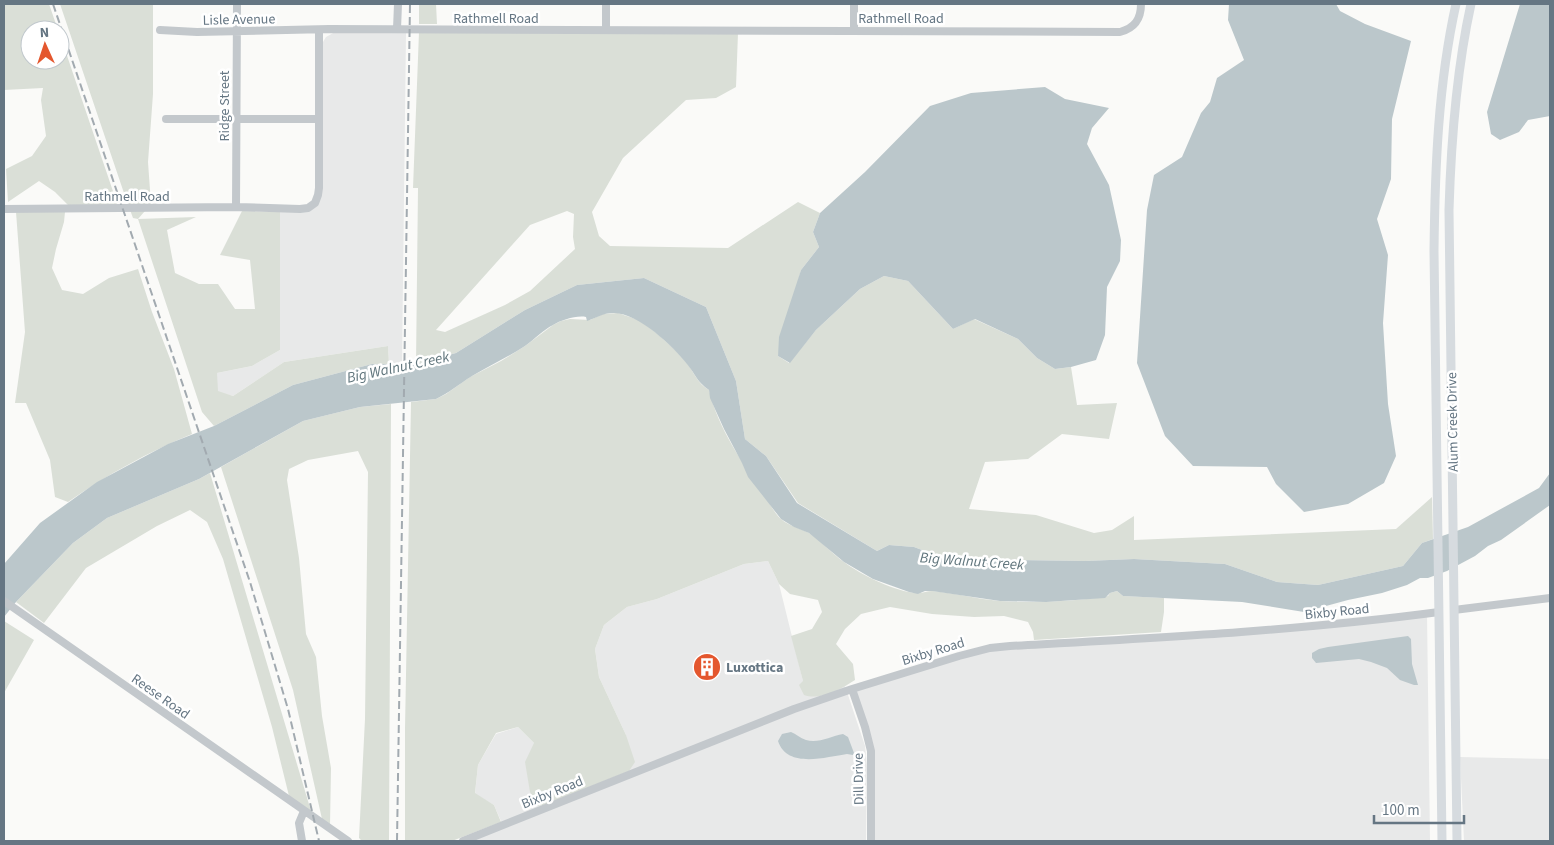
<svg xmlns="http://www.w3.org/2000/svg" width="1554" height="845" font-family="'Source Sans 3',sans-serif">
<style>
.built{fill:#e8e9e9}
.green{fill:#dadfd7;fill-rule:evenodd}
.water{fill:#bbc7cb}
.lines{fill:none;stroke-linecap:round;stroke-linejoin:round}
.minor{stroke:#c3c8cc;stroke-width:8}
.major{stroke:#d6dbdf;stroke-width:9}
.rail{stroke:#a2aab0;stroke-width:2;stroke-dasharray:8 4;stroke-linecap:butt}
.labels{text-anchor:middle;stroke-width:5;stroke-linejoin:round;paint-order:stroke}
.street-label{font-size:14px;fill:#657683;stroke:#fff}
.poi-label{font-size:14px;font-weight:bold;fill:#657683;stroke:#fff;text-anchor:start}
.water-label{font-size:15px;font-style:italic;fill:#60757c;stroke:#fff}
</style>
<rect width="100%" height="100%" fill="#fafaf8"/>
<path class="built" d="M335 32H406L402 364H389L388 346 284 362 233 396 217 392V373L252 366 280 350V212H297L320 200 323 42 326 37Z
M768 561 779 584 803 681 822 696 845 686 865 746 867 766 866 841H470L504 828 494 805 475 794 478 765 496 734 518 727 534 743 537 806 544 805 629 771 626 735 599 677 595 649 604 625 627 607 657 599 744 564Z
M1427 614 1430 841H871L872 761 852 689 973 652Z
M1460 757 1550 759V841H1464Z"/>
<path class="green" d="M4 4H49L58 30H30V60H60V35L118 206 68 205 55 192 39 181 8 202 6 169 32 156 46 136 41 100 43 88 4 90Z
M60 4H153V94L148 162 151 204 138 219 196 217 167 230 175 273 199 284H218L235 309H255L250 260 220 255 242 211 280 212V350L252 366 217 373 218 391 233 396 284 362 388 346 389 364H372L293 385 214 426 202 412 138 219 133 218 126 199Z
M419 4H436L437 24H419Z
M419 32 624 34 738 33 736 87 716 98 686 100 623 158 592 212 599 236 610 246 728 248 798 202 820 213 813 232 819 247 801 270 778 356 789 363 816 330 860 289 884 276 908 281 953 329 974 319 1018 339 1037 358 1055 369 1071 367 1077 405 1117 403 1109 439 1062 434 1028 459 985 462 969 509 1036 515 1094 533 1112 530 1134 516V540L1396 529 1432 497 1433 539 1422 543 1403 566 1318 585 1277 582 1225 564 1134 559 1085 561 946 559 914 547 889 545 877 551 798 503 766 456 745 439 736 381 706 307 644 278 577 285 525 310 456 353 416 364 418 188H413ZM567 211 574 214 573 237 575 249 530 291 505 305 445 332 436 330 530 225Z
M16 212H65L64 222 56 249 52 268 62 290 83 294 109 278 138 269 152 312 174 369 192 434C148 452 107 475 68 502L55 497 50 460 26 403H15L25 332Z
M618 313C626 316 636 318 643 323 659 334 675 349 687 363 695 374 697 383 709 390 718 428 742 462 764 494 769 502 774 513 781 519 789 526 800 528 809 533 821 540 832 554 844 562 861 575 896 592 917 593 921 594 927 591 932 591 955 593 977 599 1000 601 1037 603 1072 602 1108 596L1110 593 1117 591 1123 596 1164 598V612L1161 632 1034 640 1033 632 1028 622 1004 616 974 617 932 614 890 607 861 614 845 629 836 644 853 664 855 680C841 689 821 701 804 695L799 685 803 681 791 636 812 629 822 612 818 600 790 594 779 584 768 561 744 564 657 599 627 607 604 625 595 649 599 677 626 735 635 762 629 771 544 805 537 806 530 792 525 762 534 743 518 727 496 733 478 765 475 793 494 805 501 822 452 841H405V729L411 402 436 399 446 394 470 377 501 361 525 346 553 325 561 321 570 319 590 320 603 314Z
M391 404 389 841H362L359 838 365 719 368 472 358 451 308 460 289 469 287 480 299 558 306 634 316 657 322 716 331 768 330 825 322 819 293 690 221 467 303 421 360 407Z
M210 473 311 811 289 796 272 727 223 559 207 522 190 510 157 526 86 568 44 623 16 602 73 543 107 518 199 479Z
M4 621 34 640 4 693Z"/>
<path class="water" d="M1229 4H1336L1340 11 1365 24 1411 41 1392 119 1391 179 1377 219 1388 255 1383 323 1388 404 1396 456 1384 483 1348 504 1304 512 1276 484 1267 467 1193 466 1165 436 1137 363 1147 210 1154 175 1182 157 1201 113 1210 102 1217 78 1244 60 1228 20Z
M1520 4H1550V116L1528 120 1519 132 1500 140 1491 134 1487 112Z
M1045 87 1065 99 1109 108 1092 128 1087 144 1109 185 1121 240 1120 261 1107 287 1105 335 1096 360 1071 367 1055 369 1037 358 1018 339 975 319 953 329 908 281 884 276 860 289 816 330 790 363 778 356 779 337 801 270 819 247 813 232 820 213 865 172 930 106 971 93Z
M644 278 706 307 736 381 745 439 766 456 797 503 877 551 889 545 914 547 946 559 1085 561 1134 559 1225 564 1277 582 1318 585 1403 566 1422 543 1468 527 1539 488 1550 473V505L1501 540 1488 546 1475 556 1447 571 1428 578H1420L1407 585 1382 593 1348 600 1304 612 1242 602 1123 596 1117 591 1110 593 1105 598 1046 602 1000 601 932 591H925L918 594 909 592 873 579 844 562 809 533 794 527 781 519 748 477 742 463 724 429 710 398 709 390C697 382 696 375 687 364 673 346 637 312 613 313 603 313 596 318 587 321L586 317C577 315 561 320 553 325 543 330 535 339 525 346 508 357 489 366 472 376 459 384 449 393 436 399L360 407 303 421 199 479 107 518 73 543 16 602 4 617V564L40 523 97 482 168 444 214 426 293 385 372 364H416L456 353 525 310 577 285Z
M1408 636 1411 639 1412 664 1418 685H1414L1400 680 1387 668 1371 662 1359 659 1316 663 1312 658V653L1319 649 1328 647Z
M791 732C796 734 800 738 806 740 818 744 831 736 843 734L848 737 854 753 853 755 847 754C826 757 787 769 778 741L782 734Z"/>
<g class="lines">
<path class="minor" d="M397 29 398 4
M160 30 197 32 329 29 1120 32C1135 28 1141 19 1141 4
M606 30V4
M854 31V4
M166 119H319
M236 207 237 4
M4 209 236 207 300 209 308 208 315 203 318 195 319 188V30
M4 601 348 841
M1454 610 1550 598
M852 689 865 727 871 751V841
M302 841 299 823 304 811
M463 841 794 709 852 689 959 656 990 648 1010 646C1153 638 1296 631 1439 612"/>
<path class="major" d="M1442 841 1434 251C1435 168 1438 85 1456 4
M1457 841 1449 210C1451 141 1456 72 1471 4"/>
<path class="rail" d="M53 4 250 582 288 709 319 841
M397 841 410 4"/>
</g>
<defs>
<symbol id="building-disc" viewBox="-11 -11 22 22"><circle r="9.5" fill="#e4572e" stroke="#fff"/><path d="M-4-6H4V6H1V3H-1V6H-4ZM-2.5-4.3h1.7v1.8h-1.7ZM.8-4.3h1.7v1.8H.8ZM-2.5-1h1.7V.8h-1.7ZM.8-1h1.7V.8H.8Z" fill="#fff"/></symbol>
</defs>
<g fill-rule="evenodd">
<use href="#building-disc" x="691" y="651" width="32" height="32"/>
</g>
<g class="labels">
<g class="street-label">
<text x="496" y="23">Rathmell Road</text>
<text x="901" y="23">Rathmell Road</text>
<text transform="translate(239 19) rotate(-1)" y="5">Lisle Avenue</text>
<text transform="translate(224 106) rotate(-90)" y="5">Ridge Street</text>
<text x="127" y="201">Rathmell Road</text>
<text transform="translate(1452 422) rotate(-91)" y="5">Alum Creek Drive</text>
<text transform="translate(1337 611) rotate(-6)" y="5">Bixby Road</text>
<text transform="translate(933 651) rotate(-17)" y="5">Bixby Road</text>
<text transform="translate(161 696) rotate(35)" y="5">Reese Road</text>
<text transform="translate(858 779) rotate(-91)" y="5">Dill Drive</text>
<text transform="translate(552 792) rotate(-22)" y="5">Bixby Road</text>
</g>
<g class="poi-label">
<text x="726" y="672">Luxottica</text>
</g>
<g class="water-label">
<text transform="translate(398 367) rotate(-12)" y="5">Big Walnut Creek</text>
<text transform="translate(972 561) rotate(4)" y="5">Big Walnut Creek</text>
</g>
</g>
<rect width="1554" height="845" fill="none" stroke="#657683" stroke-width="10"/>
<g transform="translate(45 45) rotate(357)"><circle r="24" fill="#ffffff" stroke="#c1c8cd"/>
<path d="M0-4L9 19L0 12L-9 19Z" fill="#e4572e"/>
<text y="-8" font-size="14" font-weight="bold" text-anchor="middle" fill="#657683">N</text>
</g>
<path d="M1374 815v8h90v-8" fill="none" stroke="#657683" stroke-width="2.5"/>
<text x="1382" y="815" font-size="15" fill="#657683" stroke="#ffffff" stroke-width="4" paint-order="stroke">100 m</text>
</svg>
